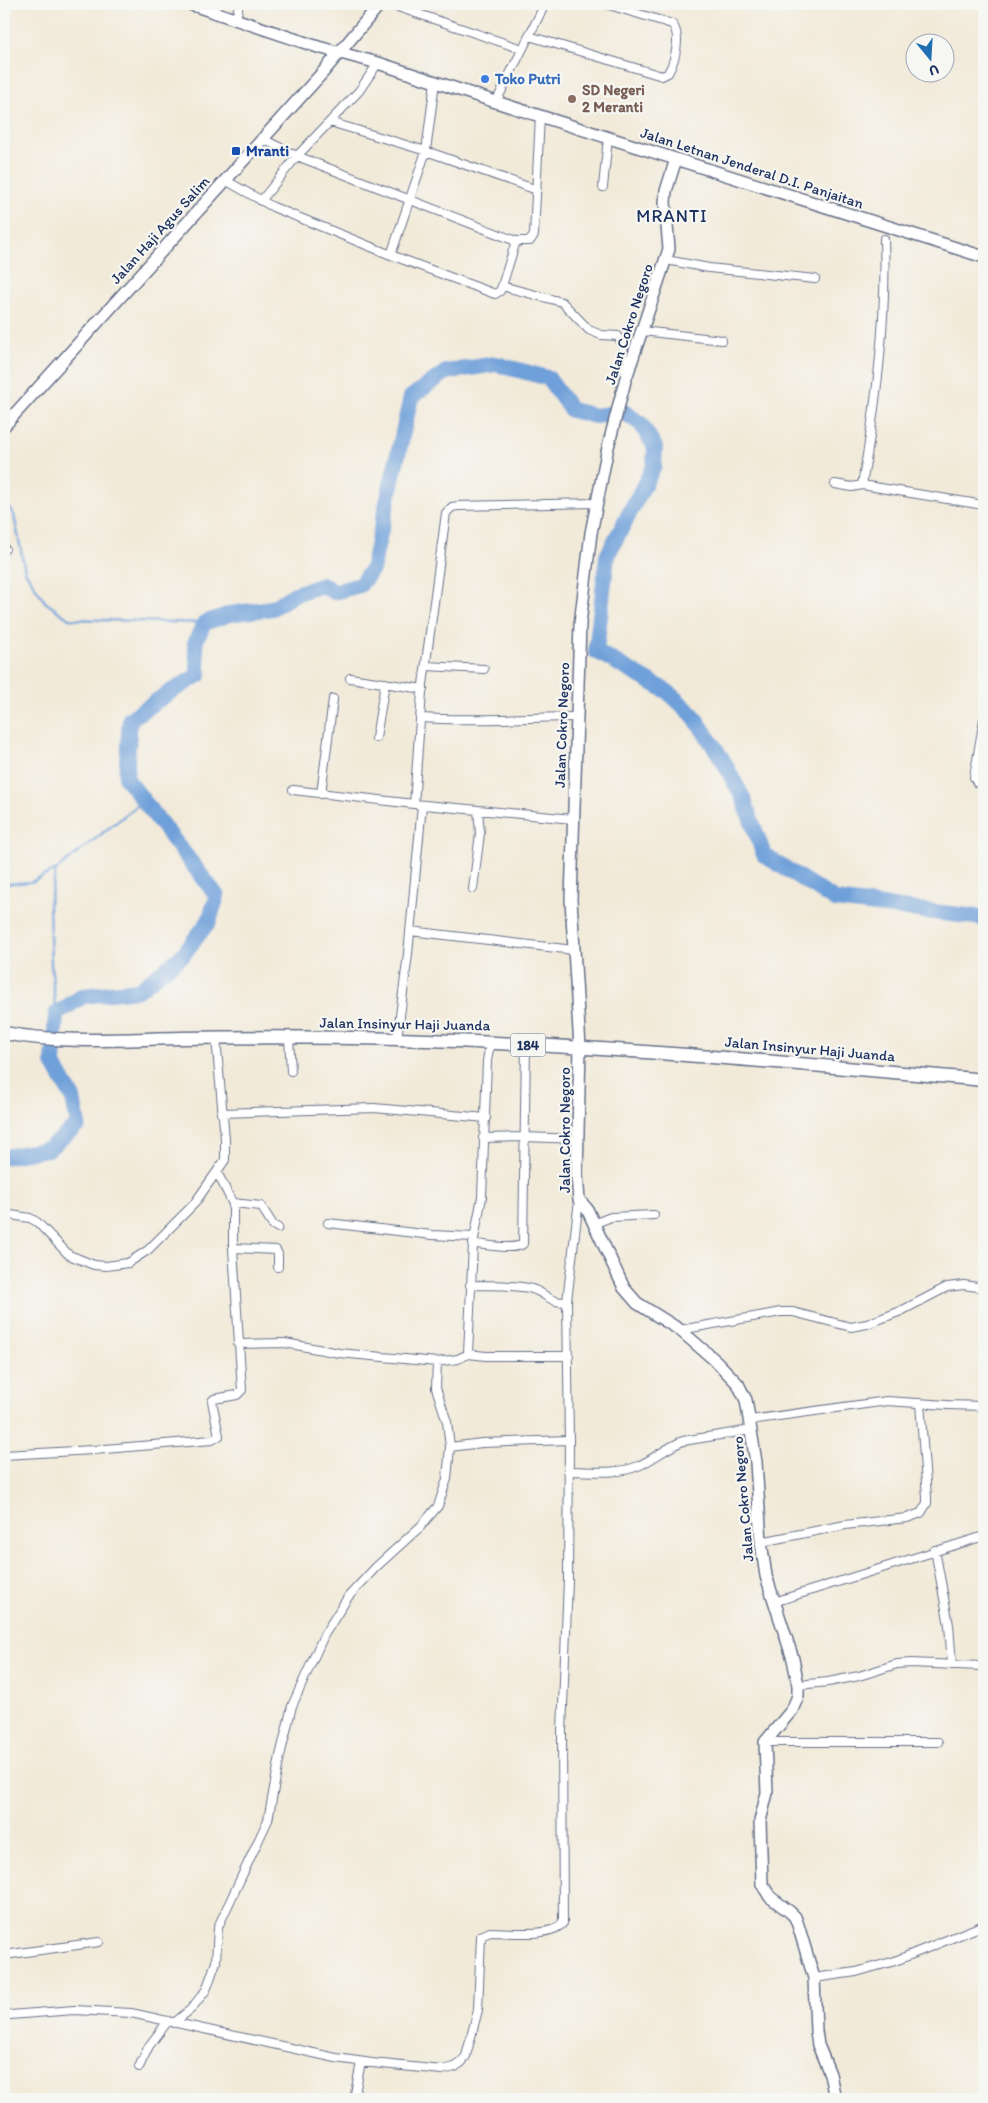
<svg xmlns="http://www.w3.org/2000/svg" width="988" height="2103" font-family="Itim,sans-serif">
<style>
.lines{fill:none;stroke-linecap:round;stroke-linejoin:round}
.stream{stroke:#6fa0d9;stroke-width:2.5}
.river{stroke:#6fa0d9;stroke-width:16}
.street-casing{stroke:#667089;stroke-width:10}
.secondary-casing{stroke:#667089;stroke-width:14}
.primary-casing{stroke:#667089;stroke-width:15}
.street{stroke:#fff;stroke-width:8}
.secondary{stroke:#fff;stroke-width:11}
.primary{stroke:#fff;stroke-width:12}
.shop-dot{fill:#3f7fe0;stroke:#f6f6f2;stroke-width:2}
.education-dot{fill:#8d6e63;stroke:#f6f6f2;stroke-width:2}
.transit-dot{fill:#1a4fb4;stroke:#f6f6f2;stroke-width:2}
.labels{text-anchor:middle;stroke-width:4.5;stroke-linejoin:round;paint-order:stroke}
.shield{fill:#f6f6f2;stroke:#5d6b8a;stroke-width:1}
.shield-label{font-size:14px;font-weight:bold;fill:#1b2f5e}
.shop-label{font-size:15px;font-weight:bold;fill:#366cbe;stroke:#f6f6f2;text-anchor:start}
.education-label{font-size:15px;font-weight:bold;fill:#785e54;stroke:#f6f6f2;text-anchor:start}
.transit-label{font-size:15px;font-weight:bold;fill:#164399;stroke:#f6f6f2;text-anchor:start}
.street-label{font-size:15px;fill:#1b2f5e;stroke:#f6f6f2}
.quarter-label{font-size:18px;letter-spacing:1px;fill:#1b2f5e;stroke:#f6f6f2}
</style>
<rect width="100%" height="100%" fill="#f6f6f2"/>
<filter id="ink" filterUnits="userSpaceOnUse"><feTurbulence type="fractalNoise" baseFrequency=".02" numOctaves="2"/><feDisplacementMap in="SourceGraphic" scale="10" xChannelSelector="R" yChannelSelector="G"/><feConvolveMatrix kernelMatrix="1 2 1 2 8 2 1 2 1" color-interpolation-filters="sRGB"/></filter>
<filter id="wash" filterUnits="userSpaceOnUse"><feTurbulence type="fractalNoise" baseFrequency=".0096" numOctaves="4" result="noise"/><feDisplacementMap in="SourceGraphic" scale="20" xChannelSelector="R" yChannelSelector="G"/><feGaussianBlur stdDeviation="1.12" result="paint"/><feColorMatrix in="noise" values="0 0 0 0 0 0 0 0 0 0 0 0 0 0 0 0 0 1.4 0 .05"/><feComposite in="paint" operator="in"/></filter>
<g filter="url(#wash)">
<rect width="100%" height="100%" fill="#f2ead9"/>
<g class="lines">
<path class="stream" d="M4 501 14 515 25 571 45 602 69 619 204 623
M56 870 49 904 51 964 56 1014
M4 884 31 882 56 870 143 801"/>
<path class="river" d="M4 1157 48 1149 78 1125 73 1098 53 1063 56 1014 83 996 138 990 182 956 209 921 217 896 126 778 130 719 170 692 199 675 195 643 204 623 230 614 272 608 295 594 323 585 334 592 360 585 372 569 411 397 446 372 496 364 548 378 571 410 595 416 624 412 641 424 655 447 654 466 607 556 596 651 668 692 693 715 721 757 743 798 764 855 835 900 984 918"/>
</g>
</g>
<g filter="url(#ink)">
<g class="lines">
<defs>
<path id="street" d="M389 4 522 49
M236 19 239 4
M529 36 662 76 668 73C675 61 682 35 672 24L606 4
M496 102 545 4
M330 122 426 151 537 190
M261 138 297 156 516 241
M225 180 273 207 391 255 495 294 500 291 502 286 516 241H530L534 235 540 116
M603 187 608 138
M261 201 297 156 359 91 378 63
M884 239C887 321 876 405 862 485L984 505
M391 255 426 151 435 82
M666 260 709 268 815 279
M502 286 562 302 589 330 601 335 618 336 623 345 625 376
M642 331 722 340
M835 484 852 487 862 485
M4 548 5 549
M426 666 484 669
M350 678 423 689
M421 718C473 722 524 717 577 717
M984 719 974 777 977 783 984 785
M376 738 385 683
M293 790 414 804 573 819
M321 794 333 699
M414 804 422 692 446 513 452 507 458 506 596 503
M473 889 480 833 478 810
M410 931 574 950
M289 1038 291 1071
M397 1039 408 954 422 805
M221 1113 374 1108 486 1118
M483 1138 524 1137 578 1139
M217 1172 233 1204V1248L276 1250 278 1254V1267
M233 1203 261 1206 273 1225 278 1228
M4 1214 30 1218 37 1222 69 1255 94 1265 106 1266 128 1263 148 1250 194 1204 225 1160V1139L216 1038
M328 1223 432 1235 473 1237
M593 1224 611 1217 654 1215
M473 1244C486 1244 512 1251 523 1244L526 1045
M470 1285C488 1286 514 1284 532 1289 546 1293 552 1305 567 1301
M680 1330 781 1312H793L851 1327 867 1324 901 1311 947 1287 964 1285 984 1288
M238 1344 285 1343 339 1353 437 1362 458 1359 468 1354 486 1356H569
M468 1354 473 1244 482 1197 487 1061 490 1043
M437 1362 436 1388 447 1422 450 1447 482 1443 569 1440
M750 1420 887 1401 947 1405 984 1406
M4 1455 93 1450 212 1440 219 1436 212 1401 214 1399 237 1395 242 1390 233 1248
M568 1471C591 1471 617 1475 638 1466 654 1459 667 1447 683 1441L751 1430
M761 1542 845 1525 907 1518 921 1513 927 1503V1497L920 1403
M935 1550 949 1625 952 1665
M774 1602 984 1536
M798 1685 828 1682 859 1676 897 1664 911 1663 981 1666
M765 1742H938
M4 1955 99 1942
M814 1978 856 1972 895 1961 984 1925
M4 2010 5 2013 10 2015 74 2010 131 2013 336 2058 372 2063 442 2070 455 2067 462 2062 466 2056 478 2010 481 1936 490 1932C509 1932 550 1938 563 1923L562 1731 568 1580 569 1440 567 1301 579 1200
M174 2023 191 2009 206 1990 209 1982 216 1962 218 1927 268 1820 280 1756 292 1706 324 1635 348 1597 376 1567 421 1526 438 1506 447 1479 450 1447
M139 2067 149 2046 168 2021
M354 2099 361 2062"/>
<path id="secondary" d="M190 4 318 47 378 63 496 102 984 257
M676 159 666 191 665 202 669 249 625 381 608 447 591 533 580 624 571 900 580 1047 577 1175 579 1200 587 1209 624 1288 637 1303 680 1330 717 1362 738 1384 746 1400 756 1462 761 1542 766 1576 793 1659 798 1685V1696L792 1710 765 1742 767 1793 760 1821 762 1884 770 1897 790 1912 795 1917 798 1925 814 1978 816 2031 818 2045 830 2074 835 2099
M4 426 324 71 380 4"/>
<path id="primary" d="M4 1033C62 1044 122 1039 181 1038 253 1037 326 1037 398 1039 594 1045 789 1063 984 1080"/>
</defs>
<use href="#street" class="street-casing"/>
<use href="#secondary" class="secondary-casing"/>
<use href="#primary" class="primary-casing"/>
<use href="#street" class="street"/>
<use href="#secondary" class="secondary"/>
<use href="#primary" class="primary"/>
</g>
</g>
<circle class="shop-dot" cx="485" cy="79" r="5"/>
<circle class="education-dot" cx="572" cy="99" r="5"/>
<rect class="transit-dot" x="231" y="146" width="10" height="10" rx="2.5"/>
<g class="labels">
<rect class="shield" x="510.5" y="1033.5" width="35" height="23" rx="4"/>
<g class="shield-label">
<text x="528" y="1050">184</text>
</g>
<g class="shop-label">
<text x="495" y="84">Toko Putri</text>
</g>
<g class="education-label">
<text x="582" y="95">SD Negeri<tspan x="582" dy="17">2 Meranti</tspan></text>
</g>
<g class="transit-label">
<text x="246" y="156">Mranti</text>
</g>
<g class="street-label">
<text transform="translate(752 168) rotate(18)" y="5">Jalan Letnan Jenderal D.I. Panjaitan</text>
<text transform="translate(160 230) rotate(-48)" y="5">Jalan Haji Agus Salim</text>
<text transform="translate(629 324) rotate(-72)" y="5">Jalan Cokro Negoro</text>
<text transform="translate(562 725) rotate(-88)" y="5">Jalan Cokro Negoro</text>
<text transform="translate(405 1024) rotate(1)" y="5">Jalan Insinyur Haji Juanda</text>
<text transform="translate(810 1049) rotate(5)" y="5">Jalan Insinyur Haji Juanda</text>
<text transform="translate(565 1130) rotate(-90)" y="5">Jalan Cokro Negoro</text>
<text transform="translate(743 1499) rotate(-95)" y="5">Jalan Cokro Negoro</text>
</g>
<g class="quarter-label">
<text x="672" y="222">MRANTI</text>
</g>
</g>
<rect width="988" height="2103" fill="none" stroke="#f6f6f2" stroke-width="20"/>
<g transform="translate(930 58) rotate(162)"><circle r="24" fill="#f6f6f2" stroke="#9ea6b7"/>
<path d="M0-4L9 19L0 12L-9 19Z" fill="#1f6fb2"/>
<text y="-8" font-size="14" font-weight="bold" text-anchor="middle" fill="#1b2f5e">U</text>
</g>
</svg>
